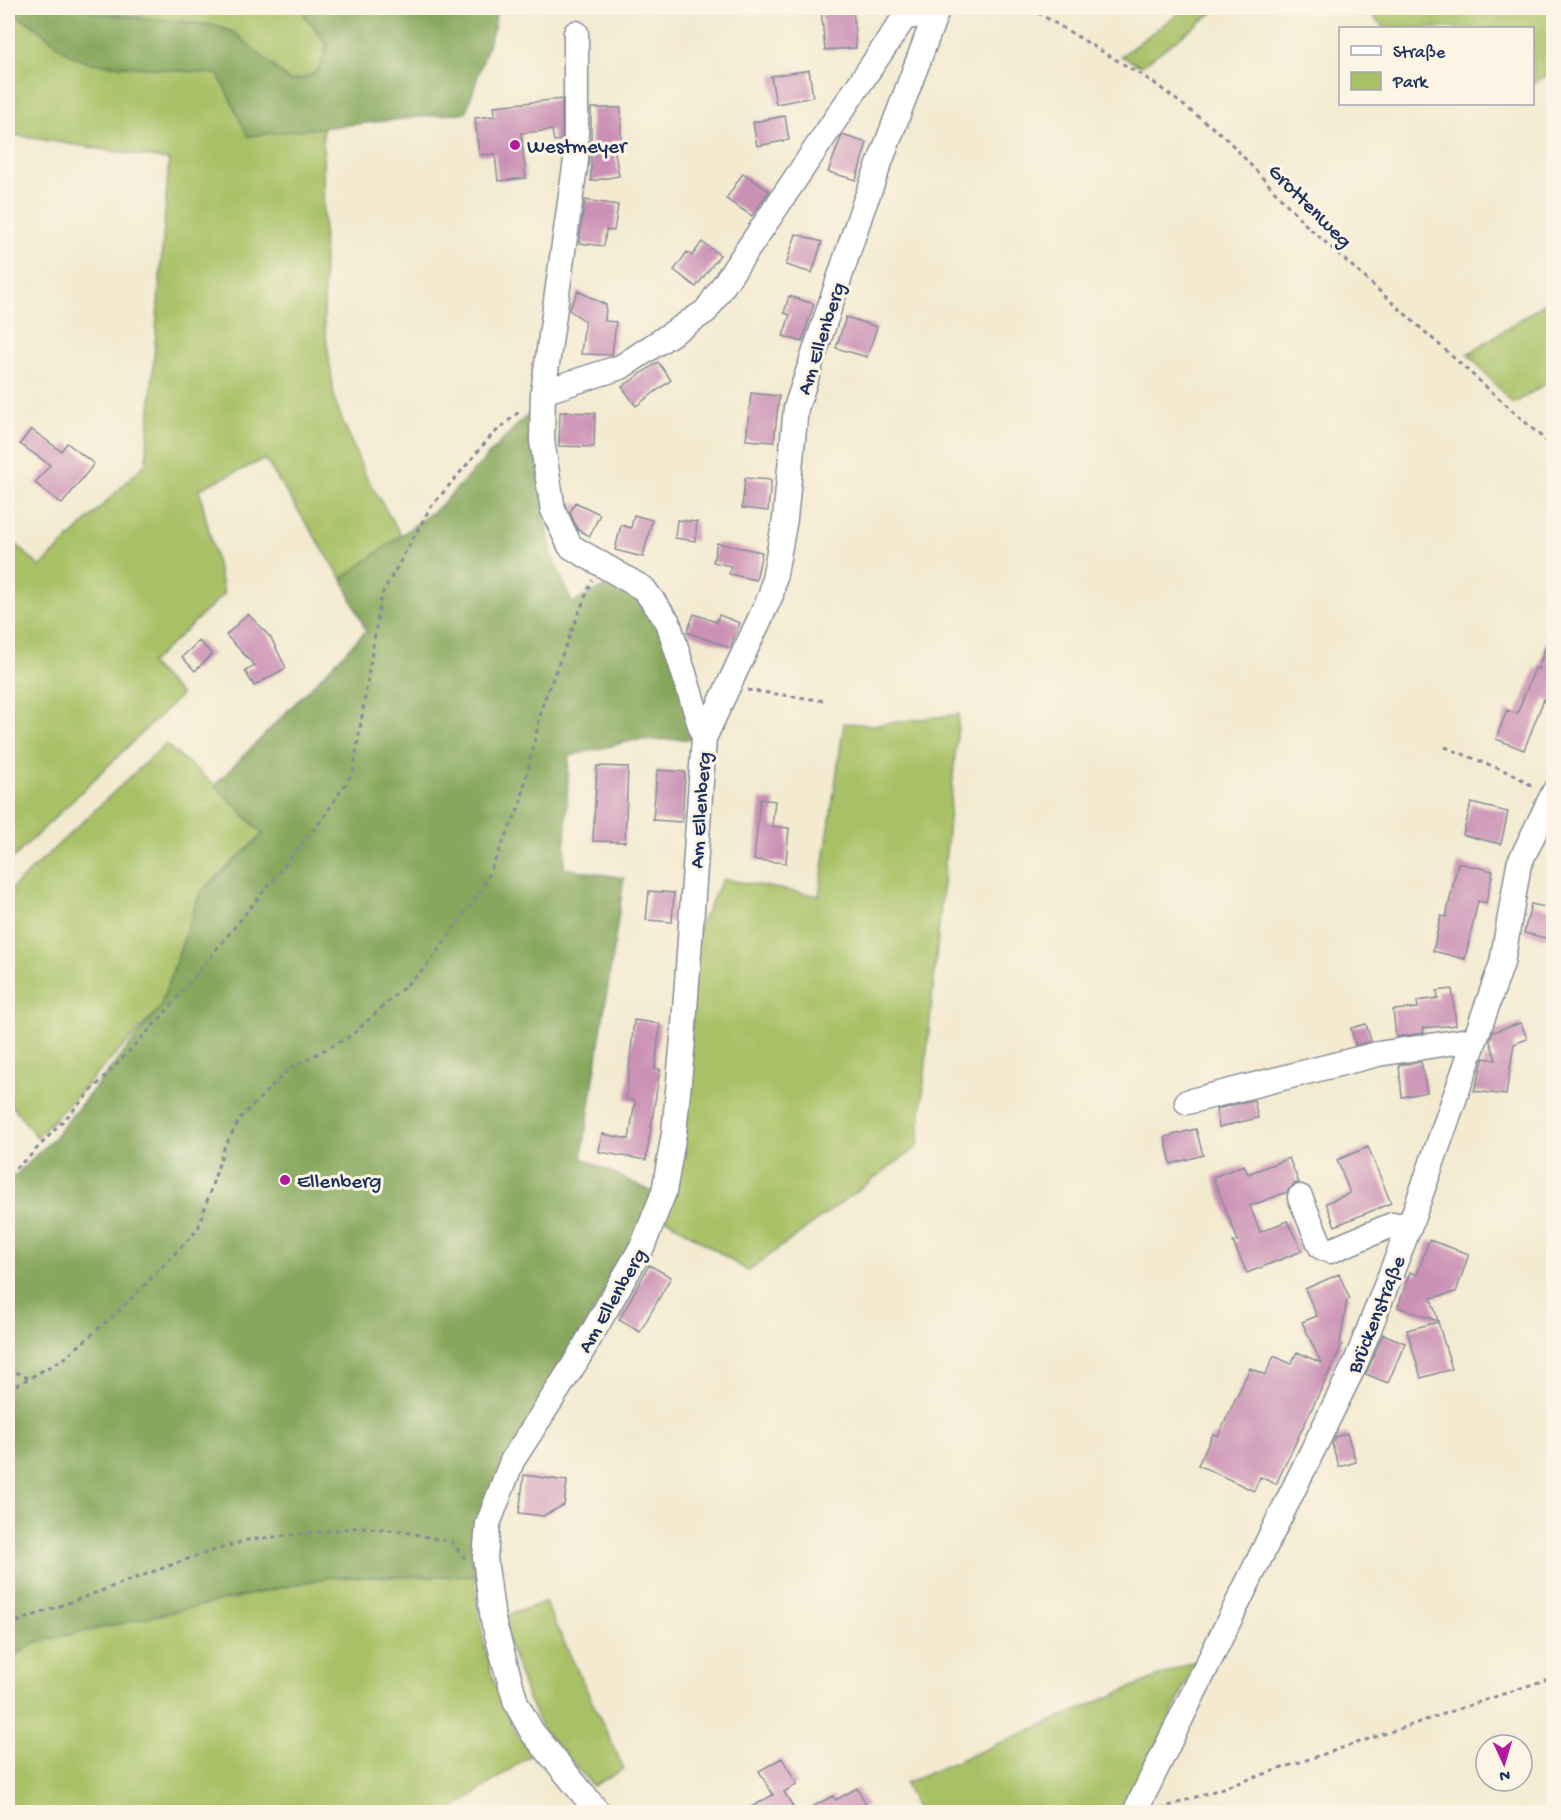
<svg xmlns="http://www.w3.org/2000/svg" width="1561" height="1820" font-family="'Gochi Hand',sans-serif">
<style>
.green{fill:#a9c166;stroke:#627862;stroke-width:1.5}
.forest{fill:#86a75b;stroke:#506b5c;stroke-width:1.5}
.building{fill:#cb91b5}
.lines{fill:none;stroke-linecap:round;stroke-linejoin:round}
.minor-casing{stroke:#878c97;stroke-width:27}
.path{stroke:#878c97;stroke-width:3;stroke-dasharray:4.5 4.5;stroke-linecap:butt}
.minor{stroke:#fff;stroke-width:24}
.poi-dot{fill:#b5179e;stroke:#fcf5e5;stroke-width:2}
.labels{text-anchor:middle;stroke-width:6;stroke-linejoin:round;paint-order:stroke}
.poi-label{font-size:21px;fill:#1b2f5e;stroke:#fcf5e5;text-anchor:start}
.street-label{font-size:21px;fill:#1b2f5e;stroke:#fcf5e5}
</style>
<rect width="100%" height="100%" fill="#fcf5e5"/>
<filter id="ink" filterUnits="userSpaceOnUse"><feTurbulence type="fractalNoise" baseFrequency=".0167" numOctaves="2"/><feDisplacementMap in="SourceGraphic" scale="12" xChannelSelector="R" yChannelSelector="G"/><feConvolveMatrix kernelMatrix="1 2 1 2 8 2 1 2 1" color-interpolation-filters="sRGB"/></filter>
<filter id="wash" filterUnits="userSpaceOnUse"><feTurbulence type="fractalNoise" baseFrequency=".008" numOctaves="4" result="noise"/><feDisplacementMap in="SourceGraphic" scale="24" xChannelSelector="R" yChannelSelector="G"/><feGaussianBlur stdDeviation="1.35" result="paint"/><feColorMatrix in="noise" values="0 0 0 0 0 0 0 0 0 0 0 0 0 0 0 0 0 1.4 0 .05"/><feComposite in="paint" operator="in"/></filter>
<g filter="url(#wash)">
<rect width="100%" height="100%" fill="#f3ead0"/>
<path class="green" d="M83 8H305V16L327 44C322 70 317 77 290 81L235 33 213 25 94 13Z
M1186 8H1219L1141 66 1121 56Z
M1364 8H1553V71L1533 84 1532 28H1385Z
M8 14C41 21 57 55 90 63L218 74 248 136 323 127 324 322 335 402 365 475 401 535 342 579 265 459 199 489 224 594 150 664 181 695 8 863V549L14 542 40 567 146 463 169 160 8 134Z
M1553 298V379L1513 404 1468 354Z
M959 714 918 1146 748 1271 665 1218 695 934 723 879 819 896 844 723 875 725Z
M165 744 215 785 263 834 200 893 160 1008 37 1137 8 1100V892Z
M475 1576C480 1637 492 1706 532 1754L449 1812H8V1660L37 1642 329 1577Z
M545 1602 624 1769 593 1786 542 1729 527 1696 500 1618Z
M1197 1660 1127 1809 1092 1812H918L905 1783Z"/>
<path class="forest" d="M8 8H83L95 13 213 25 235 33 290 81C317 77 322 70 327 44L305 16V8H497L494 27 466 112 248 136 218 74 90 63C57 55 41 21 8 14Z
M529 413 552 556 572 603 618 580 664 625 693 739 635 740 569 756 564 868 624 878 582 1158 655 1193 634 1244 515 1443 473 1549 475 1576 329 1577 37 1642 8 1660V1182L52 1140 160 1008 200 893 263 834 215 785 366 631 342 579 439 507Z"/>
<g id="blocks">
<path class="building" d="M821 8H853L856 48 825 50Z
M809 70 813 97 776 104 771 76Z
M562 99V140L554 141 552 130 521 133 526 178 498 181 495 154 479 155 475 118 495 116 494 106Z
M591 108H621V141H613L619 176 591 181Z
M785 116 789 140 757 146 753 122Z
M842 135 867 143 856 180 828 172Z
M743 173 769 191 752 216 726 199Z
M585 200 618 205 614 231 606 230 604 246 579 243Z
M796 234 822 242 812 273 786 265Z
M702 242 720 255 696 287 674 270 687 252 692 256Z
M578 291 606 305 605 321 616 322 612 355 581 354 585 321 569 310Z
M789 296 814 304 802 342 783 336 790 315 784 313Z
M846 317 877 327 867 357 836 348Z
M658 362 671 380 636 406 622 387Z
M751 393 779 396 774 442 746 440Z
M560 412 595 413 594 447 559 446Z
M31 429 61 451 67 443 94 464 62 504 35 483 50 465 20 444Z
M745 478 771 480 768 511 742 508Z
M575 502 600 514 590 536 578 530 570 513Z
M634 515 652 520 643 557 615 550 621 525 631 528Z
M677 520 697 522 695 541 675 538Z
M717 543 762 552 756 580 729 574 731 566 713 562Z
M248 614 271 638 286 668 254 686 245 671 255 666 226 635Z
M694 614 716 622 719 615 740 623 730 648 687 632Z
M1551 629 1554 630V703L1544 699 1524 750 1496 739 1507 710 1517 714 1535 668 1538 669Z
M199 641 212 654 195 671 182 657Z
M597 766 628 767 625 842 593 841Z
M657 770 685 772 682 822 653 820Z
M760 799 775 801 772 826 789 828 786 863 754 860Z
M1471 803 1508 812 1501 844 1463 835Z
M1458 863 1493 871 1486 903 1478 901 1465 959 1433 951 1441 916 1446 917Z
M649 891 674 893 672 922 646 920Z
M1531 904 1554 909V940L1524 933Z
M1452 989 1456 1025 1423 1028 1424 1033 1396 1037 1393 1010 1418 1008 1417 1001 1438 998 1437 991Z
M634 1020 660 1024 655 1069H660L646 1160 599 1152 602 1134 629 1139 635 1101 626 1099Z
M1521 1023 1527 1039 1514 1044 1506 1095 1474 1091 1484 1058 1496 1060 1490 1041 1493 1032Z
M1366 1024 1371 1041 1355 1045 1351 1028Z
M1421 1062 1427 1092 1402 1097 1399 1065Z
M1254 1100 1258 1118 1219 1127 1216 1109Z
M1196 1129 1203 1155 1171 1164 1165 1137Z
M1368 1147 1391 1203 1335 1226 1326 1203 1350 1193 1337 1160Z
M1289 1158 1299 1183 1294 1184 1287 1192 1250 1206 1260 1232 1287 1221 1302 1251 1247 1273 1233 1242 1238 1241 1213 1177 1244 1165 1248 1174Z
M1429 1240 1469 1254 1456 1292 1431 1298 1438 1321 1398 1307 1410 1272 1417 1275Z
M649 1265 671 1277 640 1332 619 1320Z
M1339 1274 1350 1299 1347 1300 1340 1344 1342 1345 1276 1484 1260 1477 1254 1491 1198 1465 1213 1434 1218 1436 1250 1368 1265 1375 1274 1356 1291 1364 1297 1352 1321 1363 1302 1322 1317 1316 1305 1289Z
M1438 1322 1452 1369 1421 1378 1407 1330Z
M1383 1334 1405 1343 1388 1383 1366 1374Z
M1347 1433 1356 1462 1339 1467 1332 1444 1335 1437Z
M524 1475 567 1481 564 1505 543 1516 519 1513Z
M782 1758 797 1784 784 1792 796 1812H742L773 1795 759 1771Z
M857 1788 867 1806 855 1812H802L833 1796 836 1800Z"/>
</g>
</g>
<g filter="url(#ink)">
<use href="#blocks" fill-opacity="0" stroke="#878c97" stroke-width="1.5"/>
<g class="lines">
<defs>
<path id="minor" d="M576 33V160L543 392 542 441 553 510 570 546 644 589 668 622 704 738
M543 392 621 367 706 311 904 18 937 11
M1187 1102 1378 1054 1475 1039
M1300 1197 1321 1247 1330 1251 1392 1225H1410
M598 1812 532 1732 516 1703 493 1620 485 1558 488 1524 512 1461 575 1363 643 1245 664 1192 674 1133 683 1039 704 738 771 595 785 519 796 408 862 210 938 8
M1135 1812 1356 1362 1410 1225 1502 963 1519 864 1554 792"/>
</defs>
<use href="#minor" class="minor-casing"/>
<path class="path" d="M1030 8 1153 82 1225 137 1304 223 1554 448
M747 690 826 701
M1445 747 1515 775 1534 787
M8 1174 30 1156 165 1013 323 818 353 772 381 596 430 508 491 436 521 410
M8 1368 30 1379
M8 1390 65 1358 122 1308 181 1247 198 1229 224 1148 241 1117 289 1069 352 1035 427 966 482 889 520 805 543 703 592 580
M8 1625 193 1557 247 1540 361 1527 401 1531 451 1542 465 1558
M1160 1809 1554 1677"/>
<use href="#minor" class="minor"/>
</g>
</g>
<g class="poi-dot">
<circle cx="515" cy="145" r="6"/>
<circle cx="285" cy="1180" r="6"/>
</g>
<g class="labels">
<g class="poi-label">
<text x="527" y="152">Westmeyer</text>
<text x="297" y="1187">Ellenberg</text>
</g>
<g class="street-label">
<text transform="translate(1311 205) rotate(45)" y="7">Grottenweg</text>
<text transform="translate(820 338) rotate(-72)" y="7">Am Ellenberg</text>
<text transform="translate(699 810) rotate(-86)" y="7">Am Ellenberg</text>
<text transform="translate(611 1300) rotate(-60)" y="7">Am Ellenberg</text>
<text transform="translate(1375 1314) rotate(-68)" y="7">Brückenstraße</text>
</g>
</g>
<rect width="1561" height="1820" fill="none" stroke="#fcf5e5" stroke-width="30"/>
<rect x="1339" y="27" width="195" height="78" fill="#fcf5e5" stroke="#a2a6af" stroke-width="1.5"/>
<rect x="1351" y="46" width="30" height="9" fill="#ffffff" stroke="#a2a6af" stroke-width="1.5"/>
<text x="1393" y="57" font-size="18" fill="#1b2f5e">Straße</text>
<rect x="1351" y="72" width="30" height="18" fill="#a9c166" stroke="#a2a6af" stroke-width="1.5"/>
<text x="1393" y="87" font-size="18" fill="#1b2f5e">Park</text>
<g transform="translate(1504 1763) rotate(176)"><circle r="28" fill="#fcf5e5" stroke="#a2a6af" stroke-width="1.5"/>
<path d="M0-4.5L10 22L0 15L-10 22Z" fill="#b5179e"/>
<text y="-9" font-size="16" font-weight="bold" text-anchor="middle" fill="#1b2f5e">N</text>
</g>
</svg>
